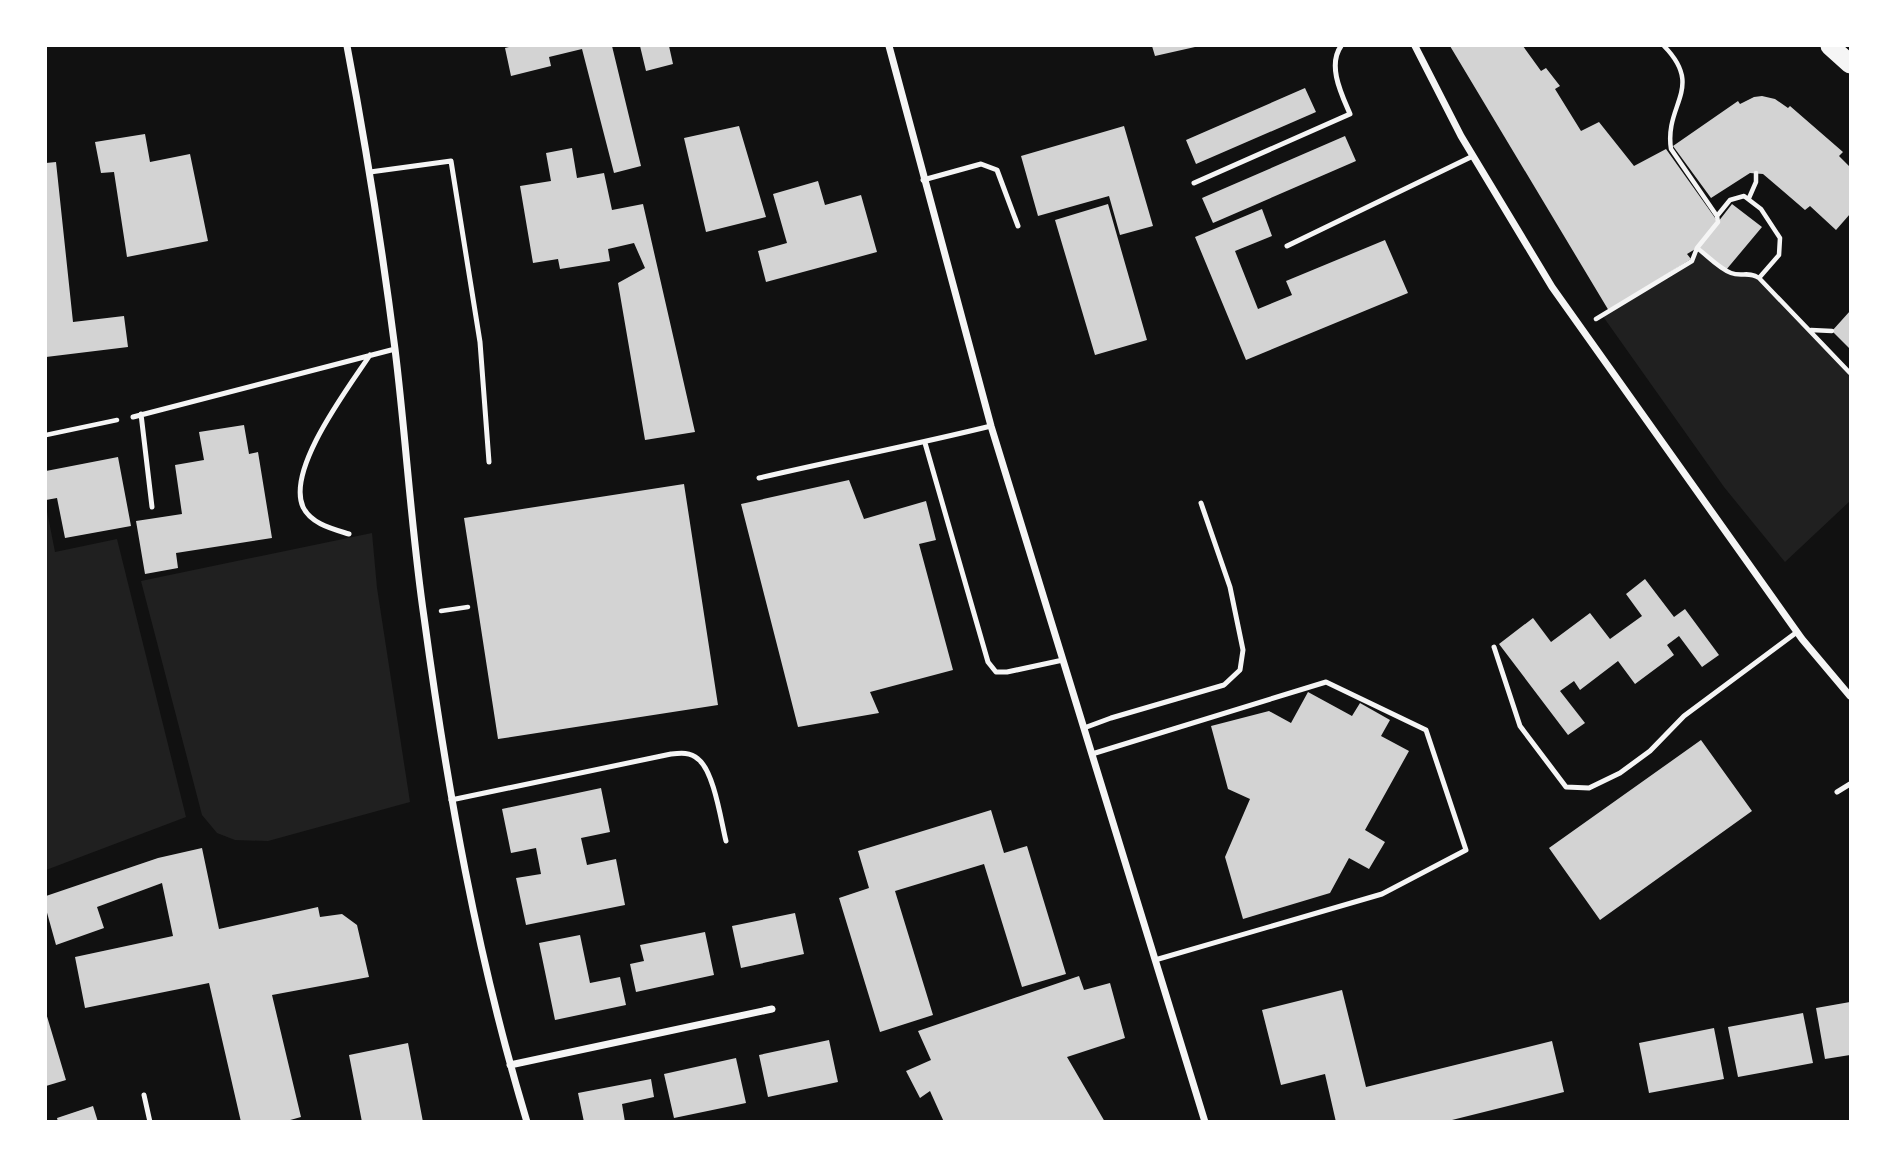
<svg xmlns="http://www.w3.org/2000/svg" width="1896" height="1167" font-family="'DM Sans',sans-serif">
<style>
.green{fill:#202020}
.building{fill:#d3d3d3}
.lines{fill:none;stroke-linecap:round;stroke-linejoin:round}
.path{stroke:#f5f5f5;stroke-width:4.5}
.service{stroke:#f5f5f5;stroke-width:5}
.minor{stroke:#f5f5f5;stroke-width:7}
.trunk{stroke:#f5f5f5;stroke-width:19}
</style>
<rect width="100%" height="100%" fill="#111"/>
<path class="green" d="M1697 248 1733 274H1754L1850 373V501L1785 562 1724 487 1602 315 1692 261Z
M46 506 55 552 117 539 186 817 46 870Z
M372 533 377 588 410 802 268 841 235 840 217 833 202 815 141 581Z"/>
<path class="building" d="M508 46H612L641 166 614 173 582 49 549 57 551 66 511 76 505 48 509 47Z
M640 46H669L673 64 646 71Z
M1152 46H1194L1195 47 1155 56Z
M1450 46H1523L1541 71 1546 68 1560 86 1555 89 1581 131 1599 122 1634 166 1666 149 1718 222 1732 204 1762 227 1726 270 1697 248 1687 254 1691 259 1609 311Z
M1305 88 1316 112 1196 164 1186 140Z
M1762 96 1775 99 1788 108 1790 106 1843 152 1839 156 1850 167V214L1836 230 1810 206 1805 210 1763 174 1750 173 1711 198 1673 146 1738 101 1740 104 1754 97Z
M739 126 766 217 706 232 684 138Z
M1124 126 1153 226 1120 235 1109 196 1038 216 1021 156Z
M145 134 150 162 190 154 208 241 127 257 114 172 101 173 95 142Z
M1345 136 1356 161 1213 223 1202 198Z
M572 148 577 178 604 173 612 210 643 204 695 432 645 440 618 283 645 268 634 243 608 249 610 261 560 269 558 259 533 263 520 186 551 181 546 153Z
M56 162 73 322 124 316 128 347 46 357V163Z
M818 181 825 205 861 195 877 252 766 282 758 251 787 243 773 194Z
M1108 204 1147 340 1095 355 1055 220Z
M1262 209 1272 236 1235 251 1258 309 1292 295 1286 281 1385 240 1408 293 1246 360 1195 237Z
M1850 311V349L1832 331Z
M244 425 249 454 258 452 272 538 176 553 178 568 145 574 136 521 182 514 175 465 204 460 199 432Z
M118 457 131 526 65 538 57 498 46 500V471Z
M849 480 864 519 926 501 936 540 919 544 953 670 870 692 879 713 798 727 741 504Z
M684 484 718 705 498 739 464 518Z
M1645 579 1674 617 1685 609 1719 655 1702 667 1679 636 1667 645 1674 655 1635 684 1618 661 1580 690 1574 681 1560 691 1585 723 1568 735 1499 644 1533 618 1551 642 1590 613 1610 639 1642 616 1626 594Z
M1308 692 1352 716 1360 703 1390 720 1381 736 1409 751 1365 830 1385 842 1369 869 1349 858 1330 893 1243 919 1225 857 1250 799 1228 789 1211 726 1269 711 1291 723Z
M1701 740 1752 811 1600 920 1549 848Z
M601 788 610 832 581 838 587 865 616 859 625 905 526 925 516 878 541 874 536 848 511 853 502 809Z
M991 810 1004 853 1027 846 1066 974 1022 987 984 864 895 891 933 1015 880 1032 839 898 869 888 858 851Z
M202 848 219 929 318 907 320 917 342 914 357 925 369 977 272 995 301 1117 283 1122H241L209 983 85 1008 75 957 173 936 162 883 97 907 104 928 56 945 46 909V896L158 858Z
M795 913 804 954 741 968 732 926Z
M705 932 714 975 636 992 630 964 644 961 640 945Z
M580 935 590 983 620 977 626 1005 555 1020 539 943Z
M1079 976 1084 990 1110 983 1125 1038 1067 1057 1105 1122H944L930 1091 920 1098 906 1071 931 1060 918 1031Z
M1342 990 1366 1087 1552 1041 1564 1092 1444 1122H1336L1325 1074 1281 1085 1262 1010Z
M1850 1002V1055L1825 1059 1816 1008Z
M46 1013 66 1080 46 1086Z
M1803 1013 1813 1063 1738 1077 1728 1027Z
M1714 1028 1724 1079 1649 1093 1639 1043Z
M829 1040 838 1082 768 1097 759 1055Z
M408 1043 423 1122H362L349 1055Z
M736 1058 746 1103 674 1118 664 1074Z
M651 1079 654 1097 622 1104 625 1122H584L578 1093Z
M93 1106 98 1122H58L57 1118Z"/>
<g class="lines">
<path class="path" d="M1664 46C1705 88 1664 104 1671 149L1717 216 1730 200 1744 196 1761 209 1780 238 1779 255 1759 278C1749 271 1741 277 1731 273 1718 268 1707 255 1697 248
M1749 198 1756 182V173
M1759 278 1850 373
M1596 319 1692 261 1697 248 1718 222 1717 216
M1811 330 1832 331
M46 435 117 420
M441 611 468 607"/>
<path class="service" d="M370 172 451 161 480 342 489 462
M923 180 981 164 997 170 1018 226
M1194 183 1350 114C1342 95 1327 66 1341 46
M1287 246 1473 156
M141 414 152 507
M133 417 395 349
M925 443 988 662 996 672H1007L1063 660
M759 478C836 460 914 445 991 426
M349 534C333 529 311 524 303 507 286 469 349 387 370 355
M1494 647 1520 726 1566 787 1589 788 1620 773 1650 751 1684 716 1797 632
M1084 728 1111 718 1224 685 1240 670 1243 650 1230 587 1201 503
M1092 754 1326 682 1426 730 1466 850 1382 894 1155 960
M1837 792 1850 784
M451 800 671 754C681 753 690 752 698 759 714 771 721 821 726 841
M144 1095 150 1122"/>
<path class="minor" d="M347 46C366 146 382 247 395 349 406 438 411 528 424 617 447 787 477 957 527 1122
M889 46 991 426 1205 1122
M1415 46 1461 136 1552 287 1802 639 1850 696
M510 1065 772 1009"/>
<path class="trunk" d="M1830 46 1850 64"/>
</g>
<rect width="1896" height="1167" fill="none" stroke="#ffffff" stroke-width="94"/>
</svg>
